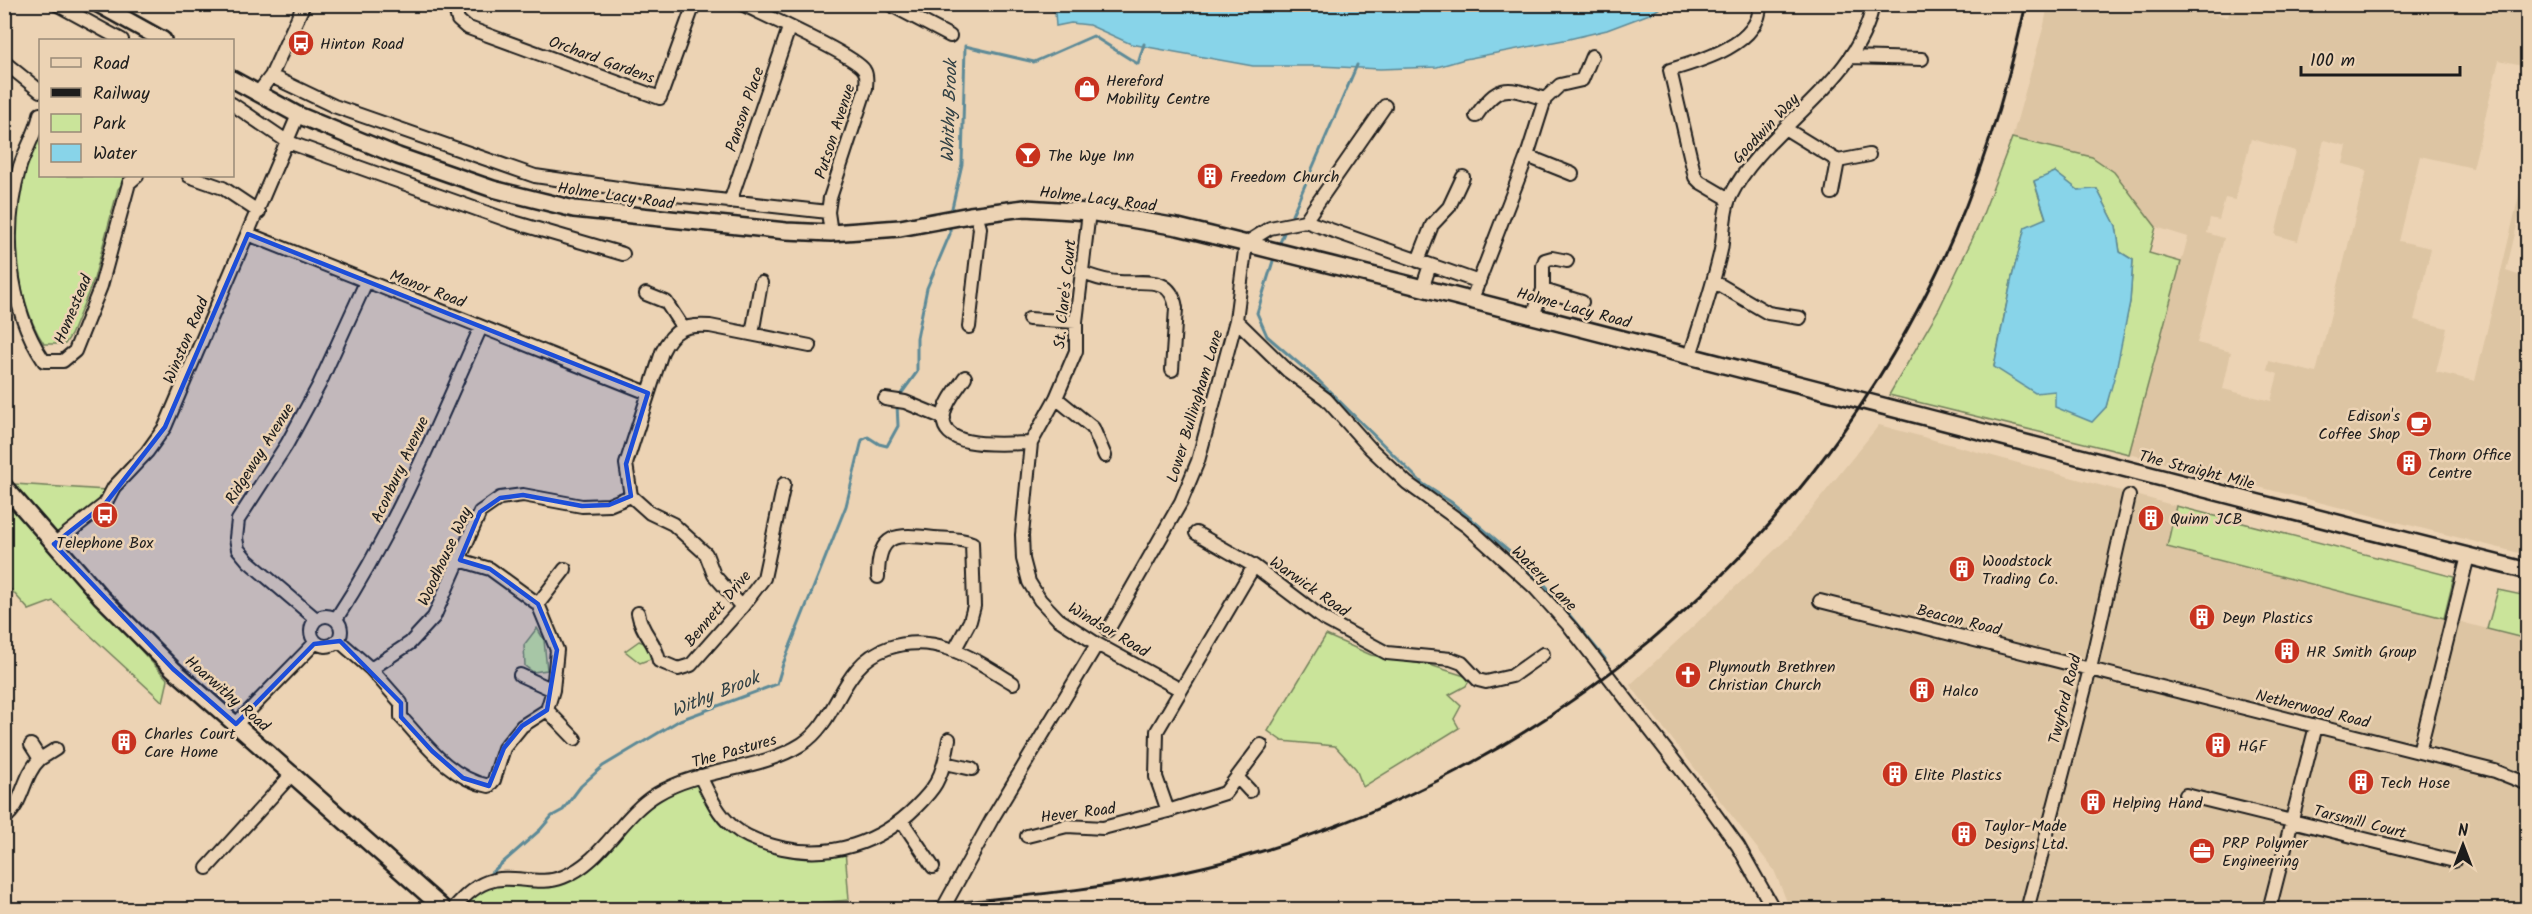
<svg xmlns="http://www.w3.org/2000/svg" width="2532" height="914" font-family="Kalam,sans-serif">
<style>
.built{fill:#ddc5a3;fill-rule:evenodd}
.green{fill:#cae49a;stroke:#73805b;stroke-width:1.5;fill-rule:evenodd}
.water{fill:#88d4e9;stroke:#5d8a97;stroke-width:1.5}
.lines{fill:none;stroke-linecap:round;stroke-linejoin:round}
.stream{stroke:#5d8a97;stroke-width:3}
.minor-casing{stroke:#1c1c1c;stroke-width:16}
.tertiary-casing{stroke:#1c1c1c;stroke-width:20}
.minor{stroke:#ecd3b4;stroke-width:12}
.tertiary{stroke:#ecd3b4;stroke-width:15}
.rail{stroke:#1c1c1c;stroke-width:3}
.marked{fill:#1d4ed8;fill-opacity:0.2;stroke:#1d4ed8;stroke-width:4.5;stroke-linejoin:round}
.labels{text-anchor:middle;stroke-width:5;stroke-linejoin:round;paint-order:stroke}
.poi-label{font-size:16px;fill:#1c1c1c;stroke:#ecd3b4;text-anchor:start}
.street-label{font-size:16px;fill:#1c1c1c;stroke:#ecd3b4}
.water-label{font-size:18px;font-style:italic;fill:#324145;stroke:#ecd3b4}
</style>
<rect width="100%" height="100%" fill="#ecd3b4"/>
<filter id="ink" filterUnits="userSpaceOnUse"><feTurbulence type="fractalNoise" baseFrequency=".0167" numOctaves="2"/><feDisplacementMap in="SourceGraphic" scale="12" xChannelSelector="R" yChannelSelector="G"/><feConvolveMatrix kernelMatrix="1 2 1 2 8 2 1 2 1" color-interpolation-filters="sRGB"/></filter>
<g filter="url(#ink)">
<path class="built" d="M2232 4 2527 5V66L2499 60 2473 168 2420 156 2399 241 2431 248 2414 320 2447 328 2436 372 2475 381 2527 162V184L2506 271 2527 278V555L2129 454 2188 237 2156 227 2140 209 2012 138 2044 25 2048 5H2179L2228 17ZM2251 139 2296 151 2275 235 2298 241 2324 140 2347 146 2343 164 2367 170 2316 373 2269 361 2267 370 2278 374 2271 401 2223 389 2231 352 2197 343 2224 238 2207 233 2210 218 2219 220 2225 198 2235 200Z
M1879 425 2176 506 2167 547 2527 639V909H1790L1774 870 1630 685 1789 537Z"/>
<path class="green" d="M40 133V176H130L118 189 94 279 71 335 65 344H44C10 294 5 183 40 133Z
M2012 138 2092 157 2114 172 2156 227 2149 253 2181 262 2129 454 1889 395 1939 309 1978 227ZM2055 172 2078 190 2097 189 2116 226 2120 252 2133 260 2130 302 2106 407 2055 391 1994 366 2012 277 2025 228 2046 219 2034 182Z
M14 484 106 490 96 504 58 534Z
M4 498 45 546 168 680 163 702 53 601 29 610 5 583Z
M2176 506 2454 577 2444 618 2167 547Z
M2498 590 2527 596V639L2487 629Z
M537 628 544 640 547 670 533 672 525 666 524 645Z
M1326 635 1371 655 1433 666 1471 678 1466 686 1449 695 1461 706 1454 719 1459 728 1363 787 1356 769 1335 746 1282 741 1268 731Z
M639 641 649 645 653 658 640 663 625 651Z
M702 777 722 814 744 835 789 850H845L849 900 743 910H453L482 888 505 880 566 879 629 816Z"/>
<path class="water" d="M1040 5H1665L1652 13 1607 30 1569 39 1465 59 1437 67 1380 69 1319 66H1253L1131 44 1089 25 1071 23 1056 26 1055 12Z
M2055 172 2078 190 2097 189 2116 226 2120 252 2133 260 2130 302 2116 371 2106 407 2092 422 2055 407V391L2035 393 1994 367 2012 277 2025 227 2046 218 2034 181Z"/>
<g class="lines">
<path class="stream" d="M952 208 962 164 965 46 1034 62 1093 36 1138 64 1144 44
M1292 215 1357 65
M1279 245 1284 233
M1273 261 1257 313 1267 336 1320 382 1423 484 1451 502 1513 554 1546 586 1605 659
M898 398 917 372V338L927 288 950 234V223
M491 873 540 830 552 816 563 810 581 786 603 766 680 720 777 684 783 664 846 506 862 440 868 437 879 444 887 446 898 426 897 404
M424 910 434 906"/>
<defs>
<path id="minor" d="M56 4 122 40
M454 4 458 20 466 27 660 98 694 4
M742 4C762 14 856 56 864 70 868 76 866 82 866 88L830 198 828 212 831 233
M889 4 950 36
M1850 57 1922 59
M4 62 40 91
M271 76 334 106 535 176 639 191 828 212
M258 93 271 76 304 4
M232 104 288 142 510 221 623 254
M40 114C37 132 26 148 20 166 2 228 7 306 44 361H63L75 351 101 286 129 183 137 176
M1476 116C1500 81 1508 88 1545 99
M1786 129 1838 161 1832 193
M1527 156 1572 174
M1838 161 1869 155
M189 176 223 188 259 212
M1729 199 1700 182 1695 177 1670 70C1701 61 1761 44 1760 4
M730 202 789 28
M1089 212 1076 322V351L1056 398 1031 443 1022 535 1023 559 1029 582 1040 600 1058 619 1097 644 1181 690
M1305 221 1385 106
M248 234 648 393
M1418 261 1432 225 1449 207 1463 177
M1082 273C1094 277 1106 282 1119 282 1143 284 1171 274 1176 308L1172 370
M1713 281 1768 313 1800 318
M1423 286 1430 265
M1543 290 1582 302
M646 294 666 302 683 328
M1472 299 1527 156 1545 99 1560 85 1582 80 1592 56
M1533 315 1543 290V266L1545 260 1552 258 1567 261
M1029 319 1076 322
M1236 320 1288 371 1326 399 1370 448 1407 483 1468 527 1534 587 1571 628 1707 803 1738 846 1774 910
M969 327 980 228 976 214
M752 334 761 283
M1690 356C1701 321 1713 286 1721 250 1724 234 1723 212 1730 197 1764 127 1858 85 1873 4
M965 377C958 388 946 401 944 414 937 452 1009 443 1031 443
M1056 398 1093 428 1105 456
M885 399 905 402 944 418
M1196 533 1254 566 1157 731 1156 777 1168 811 1225 793 1261 745
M54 544 105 504 114 487 147 452 165 427 298 115
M1254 566 1324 619 1387 653 1451 659 1462 663 1478 680 1486 682 1512 676 1543 654
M878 577C878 532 896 534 934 538 946 539 961 538 972 543L974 606 970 621 955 649
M1820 601 2419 752 2495 771 2528 784
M538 604 565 569
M742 607 714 575 706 554 673 524 650 513 631 496 626 464 662 352C673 329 685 324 710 326L810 346
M638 613C642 635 655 639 659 661L678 669 691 665 742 607 764 578 784 484
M311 631a15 15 0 1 1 30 0a15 15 0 1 1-30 0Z
M316 619 248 561 238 549 236 538 238 520 287 444 319 385 366 282
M336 619C397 526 436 427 481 327
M1108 630 1181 502 1198 461 1236 320 1246 243 1270 228 1305 221 1479 282
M338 640 371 669 401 703V717C426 745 451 779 489 786L494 780 504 748 522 726 547 710 553 690 557 650 538 604 490 569 460 560
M371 669 410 643 434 617 480 512 500 498 523 495 582 506 609 505 631 496
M520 675 553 690
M547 710 575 739
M236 724 316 642
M2419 752 2468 556
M40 759 56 749
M945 763 972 769
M700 776C709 794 717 813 732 826 746 838 764 844 782 848 831 859 880 843 916 807 923 800 931 792 936 783 944 769 946 755 949 739
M1237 777 1250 791
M2186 795 2454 861
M4 819C24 804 22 776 40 759L31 745
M902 821 933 867
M1027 836 1067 826 1103 828 1168 811
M207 868 293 773
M452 910C462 899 473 887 487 882 512 873 538 887 563 877 603 862 621 815 657 794 702 767 758 772 802 744 840 719 840 664 888 648 936 632 974 659 1013 683
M942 910 992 819 1097 644
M2027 910 2090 669 2129 496
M2269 910 2316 726"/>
<path id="tertiary" d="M98 4 163 40
M232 79 298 115 398 156 493 189 574 209 786 231 831 233 900 228 970 215 1025 208 1089 212 1178 227C1629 337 2077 459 2528 571
M4 486 101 597 173 669 445 910"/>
</defs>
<use href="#minor" class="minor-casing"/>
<use href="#tertiary" class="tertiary-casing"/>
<use href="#minor" class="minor"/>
<use href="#tertiary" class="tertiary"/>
<path class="rail" d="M869 910C994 899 1120 891 1242 857 1545 771 1795 561 1934 278 1977 191 2005 99 2026 4"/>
</g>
</g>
<path class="marked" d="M248 234 648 393 626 464 631 496 609 505 582 506 523 495 500 498 480 512 460 560 490 569 538 604 557 650 547 710 522 726 504 748 489 786 463 778 432 751 401 717V703L340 641 314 644 236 724 173 669 54 544 105 504 165 427Z"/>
<defs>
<symbol id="bus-disc" viewBox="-11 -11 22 22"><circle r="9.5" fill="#c8321e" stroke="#ecd3b4"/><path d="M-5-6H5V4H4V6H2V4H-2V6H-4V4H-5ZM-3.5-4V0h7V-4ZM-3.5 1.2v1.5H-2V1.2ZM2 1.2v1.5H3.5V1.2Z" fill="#fff"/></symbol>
<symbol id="shop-disc" viewBox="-11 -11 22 22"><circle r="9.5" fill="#c8321e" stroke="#ecd3b4"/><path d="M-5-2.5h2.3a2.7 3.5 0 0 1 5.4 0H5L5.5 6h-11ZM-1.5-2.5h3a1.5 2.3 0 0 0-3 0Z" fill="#fff"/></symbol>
<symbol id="bar-disc" viewBox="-11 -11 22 22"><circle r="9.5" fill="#c8321e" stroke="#ecd3b4"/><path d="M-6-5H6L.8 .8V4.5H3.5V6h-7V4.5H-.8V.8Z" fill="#fff"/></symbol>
<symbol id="building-disc" viewBox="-11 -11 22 22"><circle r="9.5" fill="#c8321e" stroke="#ecd3b4"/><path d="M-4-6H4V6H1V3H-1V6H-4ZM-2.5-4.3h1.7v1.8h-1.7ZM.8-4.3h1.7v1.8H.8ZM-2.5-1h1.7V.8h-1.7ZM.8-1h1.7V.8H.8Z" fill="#fff"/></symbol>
<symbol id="cafe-disc" viewBox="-11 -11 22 22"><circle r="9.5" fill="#c8321e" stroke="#ecd3b4"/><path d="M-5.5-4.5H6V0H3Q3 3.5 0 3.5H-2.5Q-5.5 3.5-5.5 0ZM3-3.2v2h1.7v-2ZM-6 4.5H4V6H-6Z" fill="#fff"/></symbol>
<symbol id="church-disc" viewBox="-11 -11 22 22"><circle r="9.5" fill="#c8321e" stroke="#ecd3b4"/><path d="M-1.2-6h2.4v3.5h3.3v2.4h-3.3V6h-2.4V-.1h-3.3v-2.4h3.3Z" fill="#fff"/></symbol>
<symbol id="office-disc" viewBox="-11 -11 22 22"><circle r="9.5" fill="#c8321e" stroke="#ecd3b4"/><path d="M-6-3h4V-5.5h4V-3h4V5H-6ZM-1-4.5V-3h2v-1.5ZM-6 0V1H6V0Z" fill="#fff"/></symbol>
</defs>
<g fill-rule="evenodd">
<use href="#bus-disc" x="286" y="28" width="30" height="30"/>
<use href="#shop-disc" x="1072" y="74" width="30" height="30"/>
<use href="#bar-disc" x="1013" y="140" width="30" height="30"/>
<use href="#building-disc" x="1195" y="161" width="30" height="30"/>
<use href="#cafe-disc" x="2404" y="409" width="30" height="30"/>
<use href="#building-disc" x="2394" y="448" width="30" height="30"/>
<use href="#bus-disc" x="90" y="500" width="30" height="30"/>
<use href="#building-disc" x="2136" y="503" width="30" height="30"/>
<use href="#building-disc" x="1947" y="554" width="30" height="30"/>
<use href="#building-disc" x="2187" y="602" width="30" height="30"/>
<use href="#building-disc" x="2272" y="636" width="30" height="30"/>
<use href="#church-disc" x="1673" y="660" width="30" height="30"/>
<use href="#building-disc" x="1907" y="675" width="30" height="30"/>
<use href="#building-disc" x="109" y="727" width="30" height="30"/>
<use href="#building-disc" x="2203" y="730" width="30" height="30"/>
<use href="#building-disc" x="1880" y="759" width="30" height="30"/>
<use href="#building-disc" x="2346" y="767" width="30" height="30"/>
<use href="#building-disc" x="2078" y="787" width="30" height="30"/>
<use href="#building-disc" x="1949" y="819" width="30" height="30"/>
<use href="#office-disc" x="2187" y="836" width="30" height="30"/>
</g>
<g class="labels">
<g class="poi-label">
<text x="320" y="49">Hinton Road</text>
<text x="1106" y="86">Hereford<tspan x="1106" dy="18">Mobility Centre</tspan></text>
<text x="1048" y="161">The Wye Inn</text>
<text x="1230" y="182">Freedom Church</text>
<text x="2400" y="421" text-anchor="end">Edison's<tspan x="2400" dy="18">Coffee Shop</tspan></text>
<text x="2428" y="460">Thorn Office<tspan x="2428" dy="18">Centre</tspan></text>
<text x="2170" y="524">Quinn JCB</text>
<text x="105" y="548" text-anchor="middle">Telephone Box</text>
<text x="1982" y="566">Woodstock<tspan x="1982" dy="18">Trading Co.</tspan></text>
<text x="2222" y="623">Deyn Plastics</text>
<text x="2306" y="657">HR Smith Group</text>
<text x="1708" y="672">Plymouth Brethren<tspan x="1708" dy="18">Christian Church</tspan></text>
<text x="1942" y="696">Halco</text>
<text x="144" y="739">Charles Court<tspan x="144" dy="18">Care Home</tspan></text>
<text x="2238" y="751">HGF</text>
<text x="1914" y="780">Elite Plastics</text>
<text x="2380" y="788">Tech Hose</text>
<text x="2112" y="808">Helping Hand</text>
<text x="1984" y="831">Taylor-Made<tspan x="1984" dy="18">Designs Ltd.</tspan></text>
<text x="2222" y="848">PRP Polymer<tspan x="2222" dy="18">Engineering</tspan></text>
</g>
<g class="street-label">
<text transform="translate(602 59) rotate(20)" y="6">Orchard Gardens</text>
<text transform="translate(744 109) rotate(-71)" y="6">Panson Place</text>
<text transform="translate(1765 128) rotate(-47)" y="6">Goodwin Way</text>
<text transform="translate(834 131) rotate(-72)" y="6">Putson Avenue</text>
<text transform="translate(616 195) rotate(8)" y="6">Holme Lacy Road</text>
<text transform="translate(1098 198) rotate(7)" y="6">Holme Lacy Road</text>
<text transform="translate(428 288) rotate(21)" y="6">Manor Road</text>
<text transform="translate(1064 294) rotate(-84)" y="6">St. Clare's Court</text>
<text transform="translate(1574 307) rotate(15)" y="6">Holme Lacy Road</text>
<text transform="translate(72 309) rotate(-67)" y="6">Homestead</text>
<text transform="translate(185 340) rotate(-67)" y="6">Winston Road</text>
<text transform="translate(1194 406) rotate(-73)" y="6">Lower Bullingham Lane</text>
<text transform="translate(259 453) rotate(-58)" y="6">Ridgeway Avenue</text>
<text transform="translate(399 469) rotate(-65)" y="6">Aconbury Avenue</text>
<text transform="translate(2197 469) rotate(14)" y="6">The Straight Mile</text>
<text transform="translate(444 556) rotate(-65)" y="6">Woodhouse Way</text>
<text transform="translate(1545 578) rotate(45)" y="6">Watery Lane</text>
<text transform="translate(1310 586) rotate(35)" y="6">Warwick Road</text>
<text transform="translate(717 608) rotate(-50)" y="6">Bennett Drive</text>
<text transform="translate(1959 619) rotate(14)" y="6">Beacon Road</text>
<text transform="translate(1109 629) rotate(31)" y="6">Windsor Road</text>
<text transform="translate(228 693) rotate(41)" y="6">Hoarwithy Road</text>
<text transform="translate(2064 699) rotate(-76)" y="6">Twyford Road</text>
<text transform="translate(2313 708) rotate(14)" y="6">Netherwood Road</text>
<text transform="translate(734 750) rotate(-16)" y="6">The Pastures</text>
<text transform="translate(1078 812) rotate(-7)" y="6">Hever Road</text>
<text transform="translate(2360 821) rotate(14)" y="6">Tarsmill Court</text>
</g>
<g class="water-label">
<text transform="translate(949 111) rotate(-88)" y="6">Whithy Brook</text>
<text transform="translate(715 694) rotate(-22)" y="6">Withy Brook</text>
</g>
</g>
<rect width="2532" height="914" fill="none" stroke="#ecd3b4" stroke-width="24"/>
<rect x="12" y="12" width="2508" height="890" fill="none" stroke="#1c1c1c" stroke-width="2" filter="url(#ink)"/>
<rect x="39" y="39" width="195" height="138" fill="#ecd3b4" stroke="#998a77" stroke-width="1.5"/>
<rect x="51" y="58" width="30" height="9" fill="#ecd3b4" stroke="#998a77" stroke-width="1.5"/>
<text x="93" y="69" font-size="18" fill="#1c1c1c">Road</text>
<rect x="51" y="88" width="30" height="9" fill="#1c1c1c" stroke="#998a77" stroke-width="1.5"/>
<text x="93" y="99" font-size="18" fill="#1c1c1c">Railway</text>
<rect x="51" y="114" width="30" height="18" fill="#cae49a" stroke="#998a77" stroke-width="1.5"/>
<text x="93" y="129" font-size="18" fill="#1c1c1c">Park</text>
<rect x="51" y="144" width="30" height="18" fill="#88d4e9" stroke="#998a77" stroke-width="1.5"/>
<text x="93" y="159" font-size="18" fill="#1c1c1c">Water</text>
<g transform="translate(2463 845)" stroke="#ecd3b4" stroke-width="4.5" paint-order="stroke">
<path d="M0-4.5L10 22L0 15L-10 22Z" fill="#1c1c1c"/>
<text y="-9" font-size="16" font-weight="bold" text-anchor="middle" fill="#1c1c1c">N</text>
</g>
<path d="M2301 66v9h159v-9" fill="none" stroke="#1c1c1c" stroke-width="3"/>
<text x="2310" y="66" font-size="18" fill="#1c1c1c" stroke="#ecd3b4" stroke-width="4.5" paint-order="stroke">100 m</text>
</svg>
